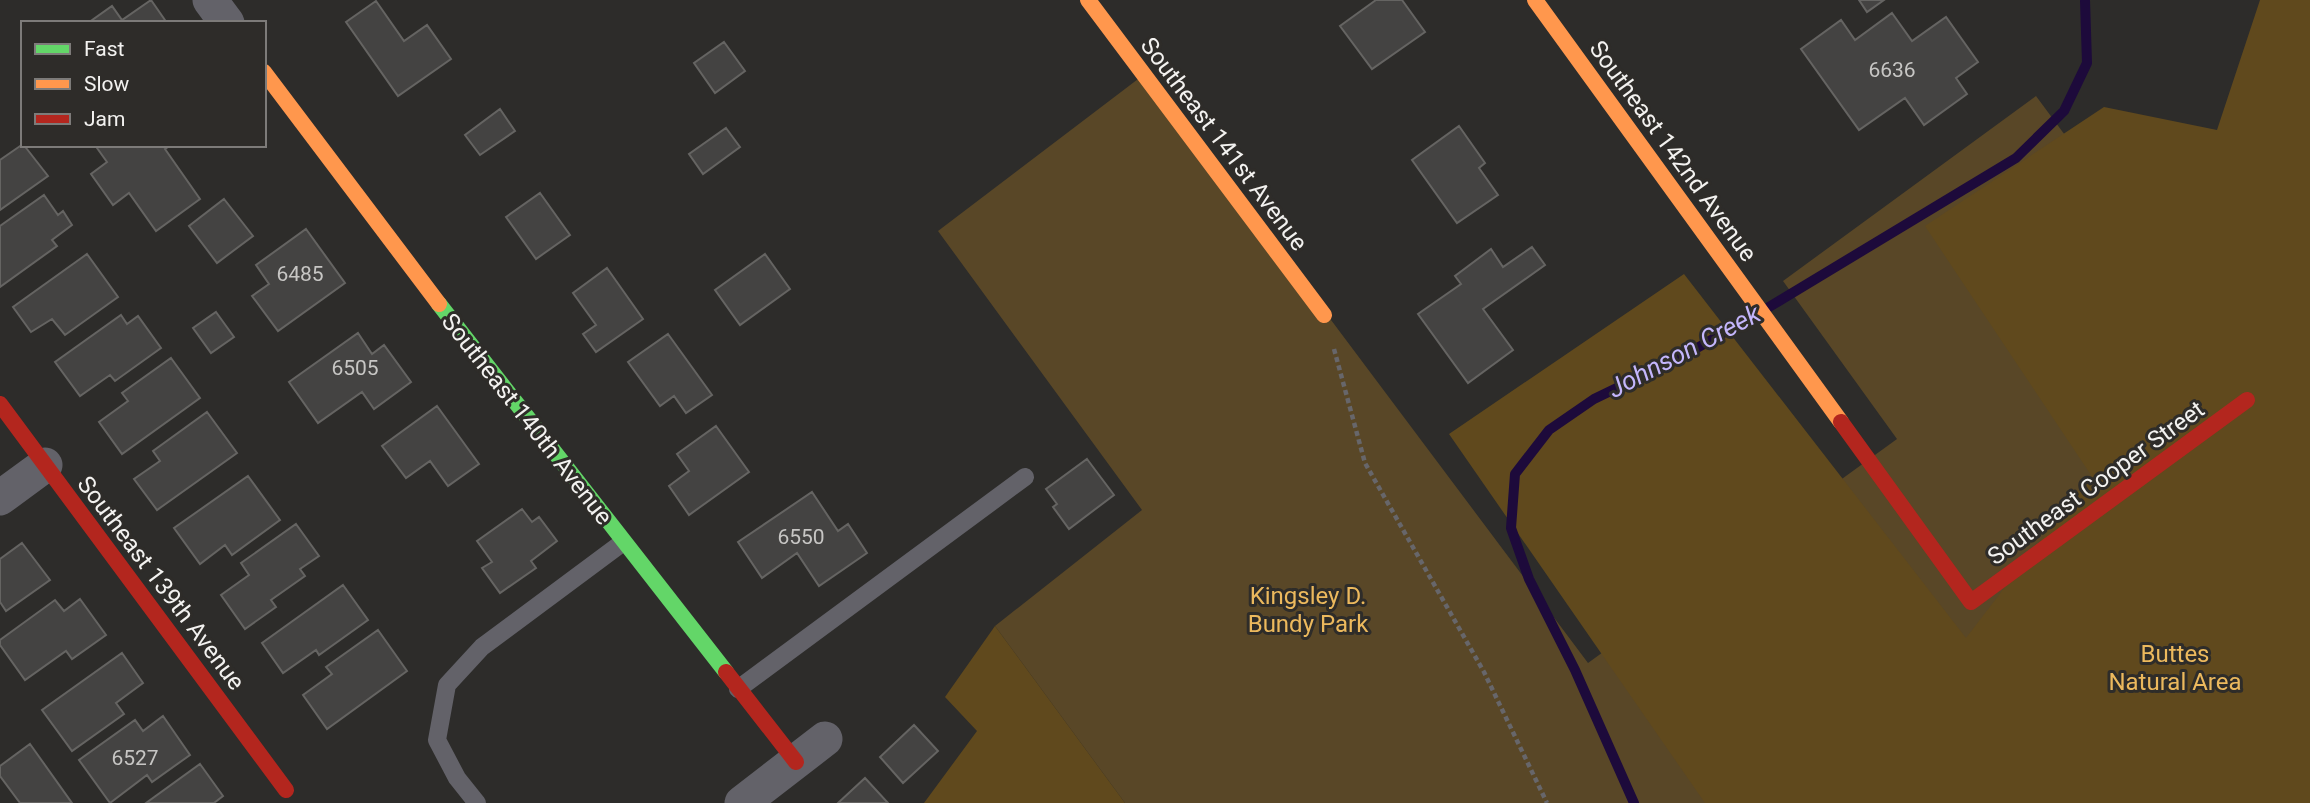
<svg xmlns="http://www.w3.org/2000/svg" width="2310" height="803" font-family="Roboto,sans-serif">
<style>
.green{fill:#594727}
.forest{fill:#60491d}
.lines{fill:none;stroke-linecap:round;stroke-linejoin:round}
.stream{stroke:#1d0a3b;stroke-width:10}
.building{fill:#444342;stroke:#656462;stroke-width:2}
.path{stroke:#67666a;stroke-width:4.5;stroke-dasharray:5 3.5;stroke-linecap:butt}
.lane{stroke:#636269;stroke-width:18}
.street{stroke:#636269;stroke-width:35}
.fast{stroke:#63d668;stroke-width:16}
.slow{stroke:#ff974d;stroke-width:16}
.jam{stroke:#b3261e;stroke-width:16}
.labels{text-anchor:middle;stroke-width:6;stroke-linejoin:round;paint-order:stroke}
.number-label{font-size:21px;fill:#c7c6c4}
.street-label{font-size:24px;fill:#f3f2f0;stroke:#2e2c29}
.park-label{font-size:24px;fill:#ecb95d;stroke:#2e2c29}
.water-label{font-size:26px;font-style:italic;fill:#c4b6fc;stroke:#2e2c29}
</style>
<rect width="100%" height="100%" fill="#2d2c2a"/>
<path class="green" d="M1146 73 1588 663 1897 439 1783 281 2036 96 2279 424 2310 803H1125L995 626 1142 510 938 231Z"/>
<path class="forest" d="M2260 0H2310V803H1705L1449 434 1684 274 1966 638 2091 475 1925 226 2104 107 2217 130Z
M995 626 1125 803H924L977 731 945 697Z"/>
<g class="lines">
<path class="stream" d="M1769 307 2016 158 2064 111 2087 63 2085 0
M1634 803 1575 670 1529 579 1511 528 1515 474 1549 430 1594 399 1683 356 1753 316"/>
</g>
<path class="building" d="M151 0 167 23H88L112 6 122 20Z
M1376 0H1402L1425 32 1372 69 1340 26Z
M1859 0H1884L1867 12Z
M376 1 404 41 427 25 451 59 398 96 346 22Z
M1892 13 1912 41 1946 17 1978 62 1956 78 1967 94 1924 125 1905 98 1859 130 1801 49 1841 20 1855 40Z
M724 42 745 71 715 93 694 63Z
M500 109 515 131 480 155 465 135Z
M1459 126 1485 163 1479 168 1498 195 1457 223 1412 160Z
M726 128 740 147 703 174 689 154Z
M23 144 48 176 0 210V160Z
M101 145H171L165 149 200 199 156 231 129 193 113 205 91 174 107 162 97 148Z
M540 193 570 235 536 259 506 217Z
M44 195 58 215 63 211 72 225 52 240 57 246 0 287V226Z
M224 199 253 236 217 263 189 226Z
M306 229 345 283 278 331 252 296 269 284 256 265Z
M1532 247 1545 265 1483 309 1513 350 1468 383 1418 314 1461 284 1455 276 1491 249 1503 267Z
M87 254 118 297 65 335 52 319 31 332 13 307Z
M765 254 790 289 740 325 715 290Z
M607 268 643 319 596 352 583 334 596 325 573 293Z
M216 312 234 337 211 353 193 328Z
M121 315 127 324 138 316 161 348 115 381 110 375 80 396 55 362Z
M358 333 372 354 384 345 411 382 374 409 362 392 318 423 289 382Z
M668 334 712 395 686 413 674 396 660 406 628 362Z
M171 358 200 398 122 454 99 422 128 401 122 393Z
M437 406 479 464 448 486 430 461 406 478 382 446Z
M207 412 237 453 157 510 134 479 160 461 153 451Z
M716 426 749 472 689 515 669 486 689 471 677 454Z
M1087 459 1114 495 1069 529 1053 507 1057 504 1046 489Z
M248 476 280 520 232 555 225 545 200 564 174 528Z
M812 492 838 531 848 524 867 553 819 586 797 553 762 578 738 542Z
M522 509 532 522 539 517 557 541 531 561 536 568 500 593 482 568 492 562 477 541Z
M296 524 319 556 300 569 305 576 271 600 276 607 245 629 221 595 249 575 241 563Z
M22 543 50 580 6 611 0 602V559Z
M343 585 368 620 319 655 316 650 283 673 262 643Z
M80 599 106 635 72 659 66 651 25 680 0 645V640L55 600 64 611Z
M378 630 407 671 327 729 303 695 332 674 326 667Z
M122 653 143 683 116 703 124 714 72 751 42 710Z
M163 716 190 755 152 782 147 775 110 803 79 760 135 720 143 731Z
M914 725 938 751 903 783 880 757Z
M30 744 72 803H20L0 776V766Z
M200 764 223 796 214 803H146Z
M865 778 888 803H838Z"/>
<g class="lines">
<path class="path" d="M1334 349 1365 463 1484 672 1547 803"/>
<path class="lane" d="M738 689 1025 477
M477 803 457 778 437 740 447 685 482 647 622 543"/>
<path class="street" d="M210 0 227 23
M0 498 45 465
M742 803 825 739"/>
<path class="fast" d="M439 304 726 672"/>
<path class="slow" d="M1088 0 1324 315
M1535 0 1841 422
M264 72 439 304"/>
<path class="jam" d="M0 404 286 790
M1841 422 1971 602 2247 400
M726 672 796 762"/>
</g>
<g class="labels">
<g class="number-label">
<text x="1892" y="77">6636</text>
<text x="300" y="281">6485</text>
<text x="355" y="375">6505</text>
<text x="801" y="544">6550</text>
<text x="135" y="765">6527</text>
</g>
<g class="street-label">
<text transform="translate(1224 144) rotate(53)" y="8">Southeast 141st Avenue</text>
<text transform="translate(1673 151) rotate(54)" y="8">Southeast 142nd Avenue</text>
<text transform="translate(527 419) rotate(52)" y="8">Southeast 140th Avenue</text>
<text transform="translate(2096 483) rotate(-36)" y="8">Southeast Cooper Street</text>
<text transform="translate(161 583) rotate(53)" y="8">Southeast 139th Avenue</text>
</g>
<g class="park-label">
<text x="1308" y="604">Kingsley D.<tspan x="1308" dy="28">Bundy Park</tspan></text>
<text x="2175" y="662">Buttes<tspan x="2175" dy="28">Natural Area</tspan></text>
</g>
<g class="water-label">
<text transform="translate(1684 351) rotate(-28)" y="9">Johnson Creek</text>
</g>
</g>
<rect x="21" y="21" width="245" height="126" fill="#2e2c29" stroke="#7d7b79" stroke-width="2"/>
<rect x="35" y="44" width="35" height="10" fill="#63d668" stroke="#7d7b79" stroke-width="2"/>
<text x="84" y="56" font-size="21" fill="#f3f2f0">Fast</text>
<rect x="35" y="79" width="35" height="10" fill="#ff974d" stroke="#7d7b79" stroke-width="2"/>
<text x="84" y="91" font-size="21" fill="#f3f2f0">Slow</text>
<rect x="35" y="114" width="35" height="10" fill="#b3261e" stroke="#7d7b79" stroke-width="2"/>
<text x="84" y="126" font-size="21" fill="#f3f2f0">Jam</text>
</svg>
